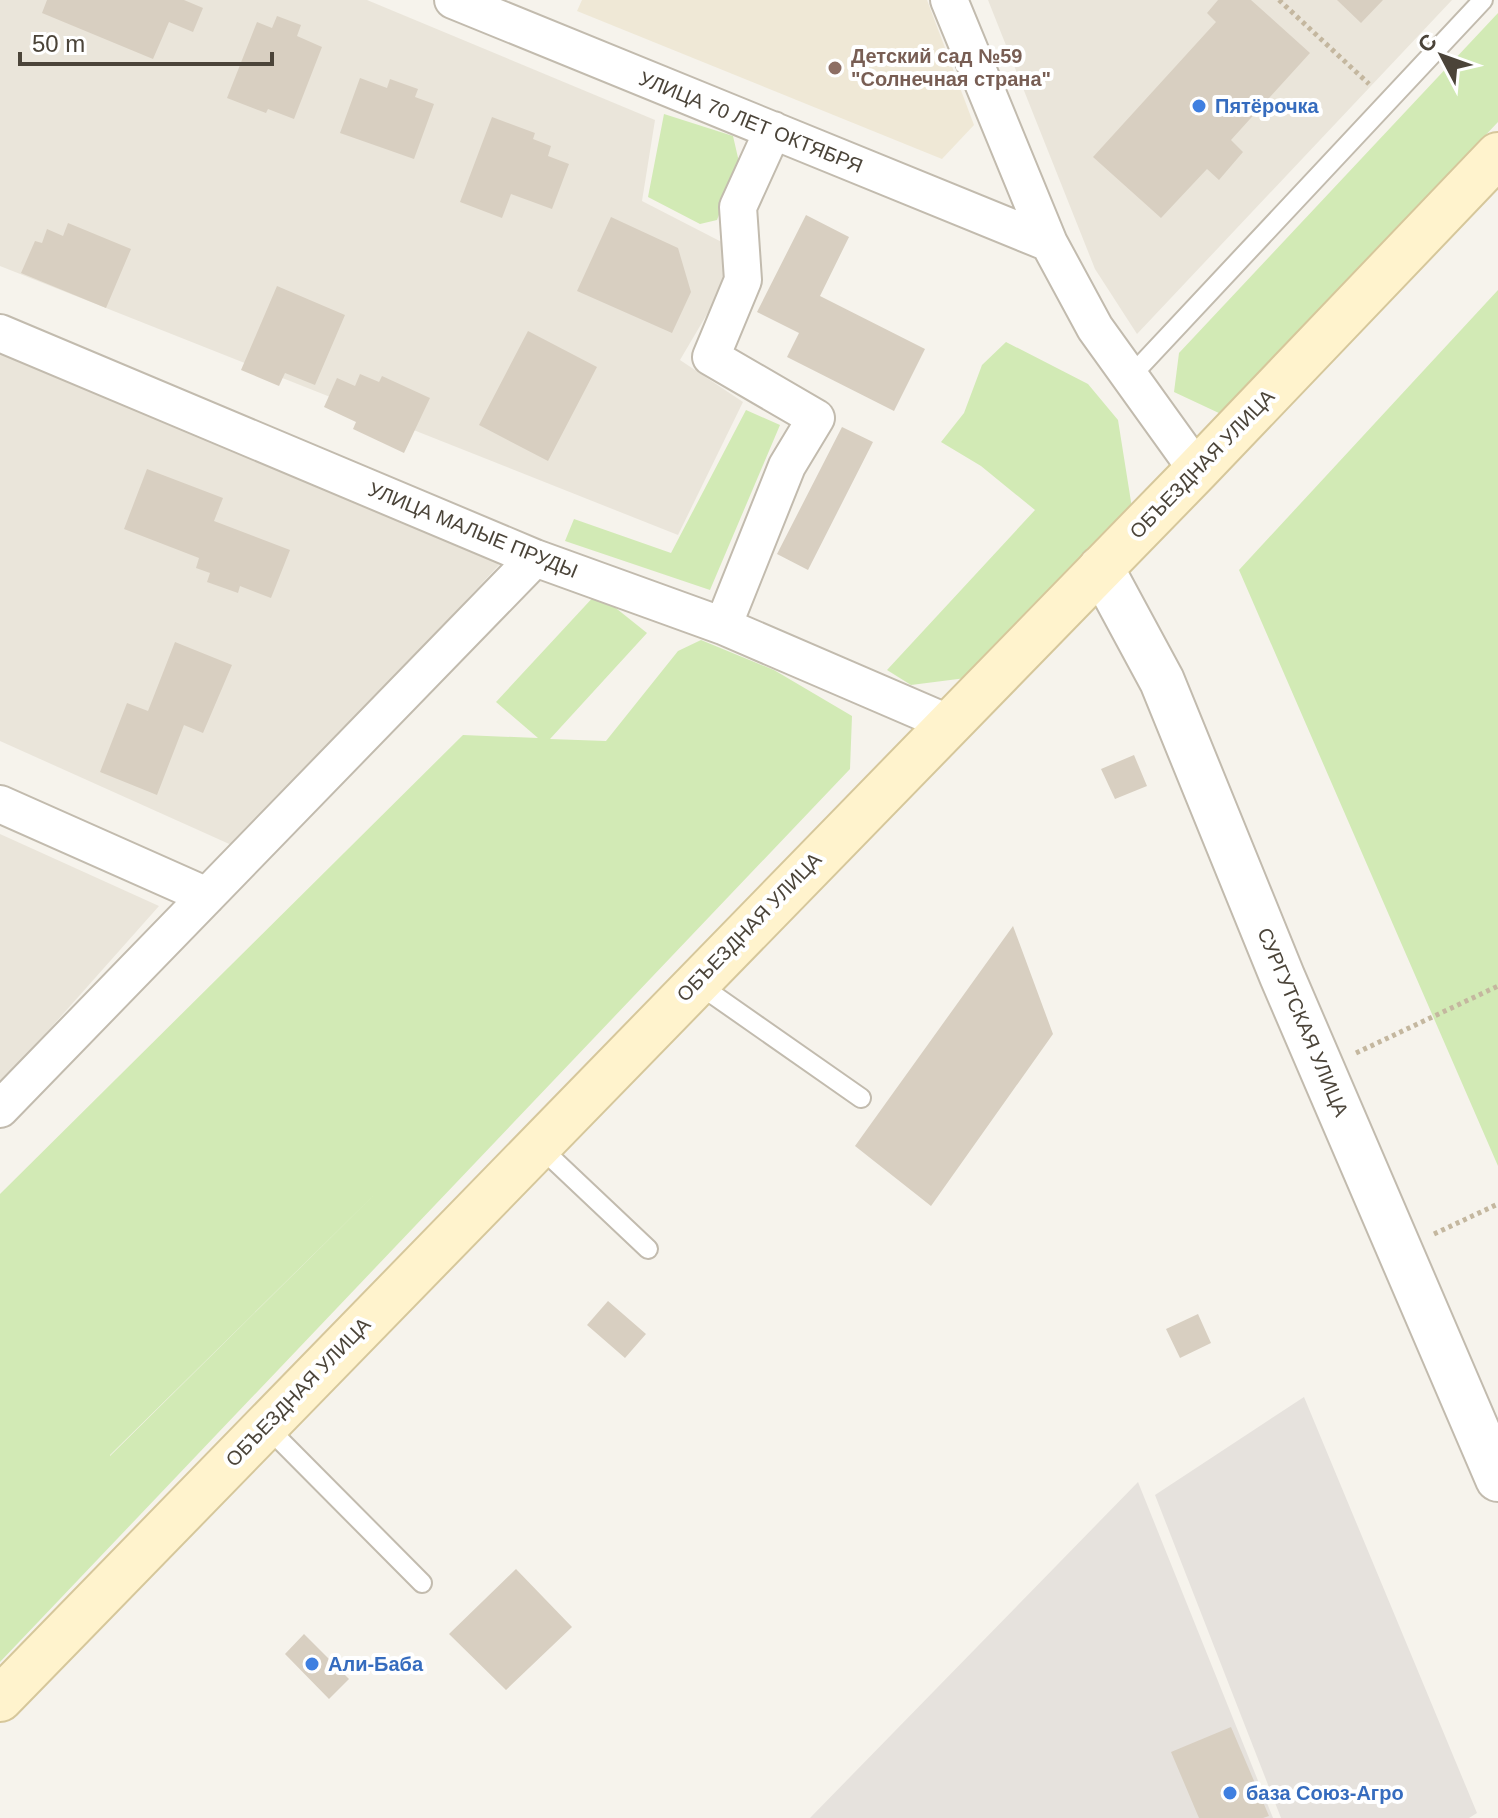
<svg xmlns="http://www.w3.org/2000/svg" width="1498" height="1818" font-family="Arial,sans-serif">
<style>
.residential{fill:#eae5da}
.industrial{fill:#e6e2dd}
.education{fill:#efe8d6}
.green{fill:#d2eab5;fill-rule:evenodd}
.building{fill:#d8cfc1}
.lines{fill:none;stroke-linecap:round;stroke-linejoin:round}
.service-casing{stroke:#c2bbae;stroke-width:22}
.minor-casing{stroke:#c2bbae;stroke-width:40}
.tertiary-casing{stroke:#c2bbae;stroke-width:48}
.secondary-casing{stroke:#d6c79b;stroke-width:48}
.path{stroke:#c4b79f;stroke-width:5;stroke-dasharray:4 4;stroke-linecap:butt}
.service{stroke:#fff;stroke-width:18}
.minor{stroke:#fff;stroke-width:36}
.tertiary{stroke:#fff;stroke-width:44}
.secondary{stroke:#fff3cd;stroke-width:44}
.education-dot{fill:#8d6e63;stroke:#fff;stroke-width:3}
.shop-dot{fill:#3f7fe0;stroke:#fff;stroke-width:3}
.labels{text-anchor:middle;stroke-width:8;stroke-linejoin:round;paint-order:stroke}
.education-label{font-size:20px;font-weight:bold;fill:#785e54;stroke:#fff;text-anchor:start}
.shop-label{font-size:20px;font-weight:bold;fill:#366cbe;stroke:#fff;text-anchor:start}
.street-label{font-size:20px;fill:#4b4439;stroke:#fff}
</style>
<rect width="100%" height="100%" fill="#f6f3ec"/>
<path class="residential" d="M0 0H367L655 120 642 201 743 253 680 360 743 402 678 535 0 266Z
M988 0H1452L1137 334 1095 269Z
M0 341 484 543 499 565 236 847 0 741Z
M0 834 159 906 0 1085Z"/>
<path class="industrial" d="M1304 1397 1477 1813 1469 1818H1281L1155 1495Z
M1138 1482 1273 1818H810Z"/>
<path class="education" d="M582 0H927L974 125 942 159 577 11Z"/>
<path class="green" d="M1498 13V122L1221 414 1174 392 1179 353Z
M664 114 733 136 739 162 717 220 700 224 648 197Z
M1498 290V1166L1239 570Z
M1006 342 1088 384 1118 420 1132 508 966 678 911 685 887 670 1035 510 981 466 941 442 964 413 982 365Z
M746 410 780 425 710 590 565 541 574 519 671 553Z
M597 593 647 633 550 739 606 741 678 651 701 640 774 670 852 716 850 769 0 1662V1194L463 735 538 738 496 702ZM384 1185 110 1456V1455Z"/>
<path class="building" d="M47 0H184L203 8 193 32 169 22 153 59 42 13Z
M1218 0H1251L1310 53 1231 140 1243 152 1219 180 1207 169 1161 218 1093 157 1216 22 1207 13Z
M1337 0H1383L1361 23Z
M277 16 301 25 297 36 322 47 294 119 268 109 266 113 227 98 257 22 272 28Z
M360 78 387 88 390 79 418 89 415 97 434 104 414 159 340 133Z
M492 117 535 133 533 139 551 146 548 156 569 164 552 209 511 194 502 218 460 202Z
M806 215 849 237 820 296 925 349 894 411 787 357 799 333 757 312Z
M611 217 678 248 691 292 672 333 577 291Z
M68 223 131 249 106 308 21 273 35 241 42 243 47 229 63 236Z
M277 286 345 315 315 385 285 373 279 386 241 370Z
M528 331 597 367 548 461 479 425Z
M360 374 379 382 382 376 430 398 404 453 353 429 356 422 324 407 337 378 355 386Z
M842 427 873 442 808 570 777 554Z
M147 469 223 498 214 521 290 550 271 598 240 586 238 593 207 582 210 573 196 568 199 558 124 529Z
M175 642 232 665 203 733 184 725 157 795 100 772 127 703 148 711Z
M1134 755 1147 786 1115 799 1101 769Z
M1013 926 1053 1034 931 1206 855 1146Z
M608 1301 646 1334 625 1358 587 1325Z
M1198 1314 1211 1343 1180 1358 1166 1329Z
M516 1569 572 1627 506 1690 449 1634Z
M304 1634 349 1679 329 1699 285 1654Z
M1231 1727 1269 1816 1263 1818H1199L1171 1752Z"/>
<g class="lines">
<defs>
<path id="service" d="M1130 377 1483 0
M698 984 861 1098
M539 1146 648 1249
M266 1426 422 1583"/>
<path id="minor" d="M453 0 1049 243
M949 0 1049 243 1095 328 1197 470
M0 333 535 558 723 626 948 723
M723 626 787 466 816 418 711 357 743 280 738 207 773 130
M0 804 207 896
M0 1109 535 558"/>
<path id="tertiary" d="M1101 568 1162 681 1282 976 1498 1479"/>
<path id="secondary" d="M0 1699 1197 470 1498 155"/>
</defs>
<use href="#service" class="service-casing"/>
<use href="#minor" class="minor-casing"/>
<use href="#tertiary" class="tertiary-casing"/>
<use href="#secondary" class="secondary-casing"/>
<path class="path" d="M1279 0 1369 84
M1356 1053 1498 986
M1434 1234 1498 1204"/>
<use href="#service" class="service"/>
<use href="#minor" class="minor"/>
<use href="#tertiary" class="tertiary"/>
<use href="#secondary" class="secondary"/>
</g>
<circle class="education-dot" cx="835" cy="68" r="8"/>
<g class="shop-dot">
<circle cx="1199" cy="106" r="8"/>
<circle cx="312" cy="1664" r="8"/>
<circle cx="1230" cy="1793" r="8"/>
</g>
<g class="labels">
<g class="education-label">
<text x="851" y="63">Детский сад №59<tspan x="851" dy="23">"Солнечная страна"</tspan></text>
</g>
<g class="shop-label">
<text x="1215" y="113">Пятёрочка</text>
<text x="328" y="1671">Али-Баба</text>
<text x="1246" y="1800">база Союз-Агро</text>
</g>
<g class="street-label">
<text transform="translate(751 122) rotate(22)" y="7">УЛИЦА 70 ЛЕТ ОКТЯБРЯ</text>
<text transform="translate(1202 464) rotate(-46)" y="7">ОБЪЕЗДНАЯ УЛИЦА</text>
<text transform="translate(473 530) rotate(22)" y="7">УЛИЦА МАЛЫЕ ПРУДЫ</text>
<text transform="translate(749 927) rotate(-46)" y="7">ОБЪЕЗДНАЯ УЛИЦА</text>
<text transform="translate(1303 1022) rotate(67)" y="7">СУРГУТСКАЯ УЛИЦА</text>
<text transform="translate(298 1392) rotate(-46)" y="7">ОБЪЕЗДНАЯ УЛИЦА</text>
</g>
</g>
<g transform="translate(1442 56) rotate(311)" stroke="#ffffff" stroke-width="6" paint-order="stroke">
<path d="M0-6L14 30L0 20L-14 30Z" fill="#4b4439"/>
<text y="-12" font-size="22" font-weight="bold" text-anchor="middle" fill="#4b4439">С</text>
</g>
<path d="M20 52v12h252v-12" fill="none" stroke="#4b4439" stroke-width="4"/>
<text x="32" y="52" font-size="24" fill="#4b4439" stroke="#ffffff" stroke-width="6" paint-order="stroke">50 m</text>
</svg>
